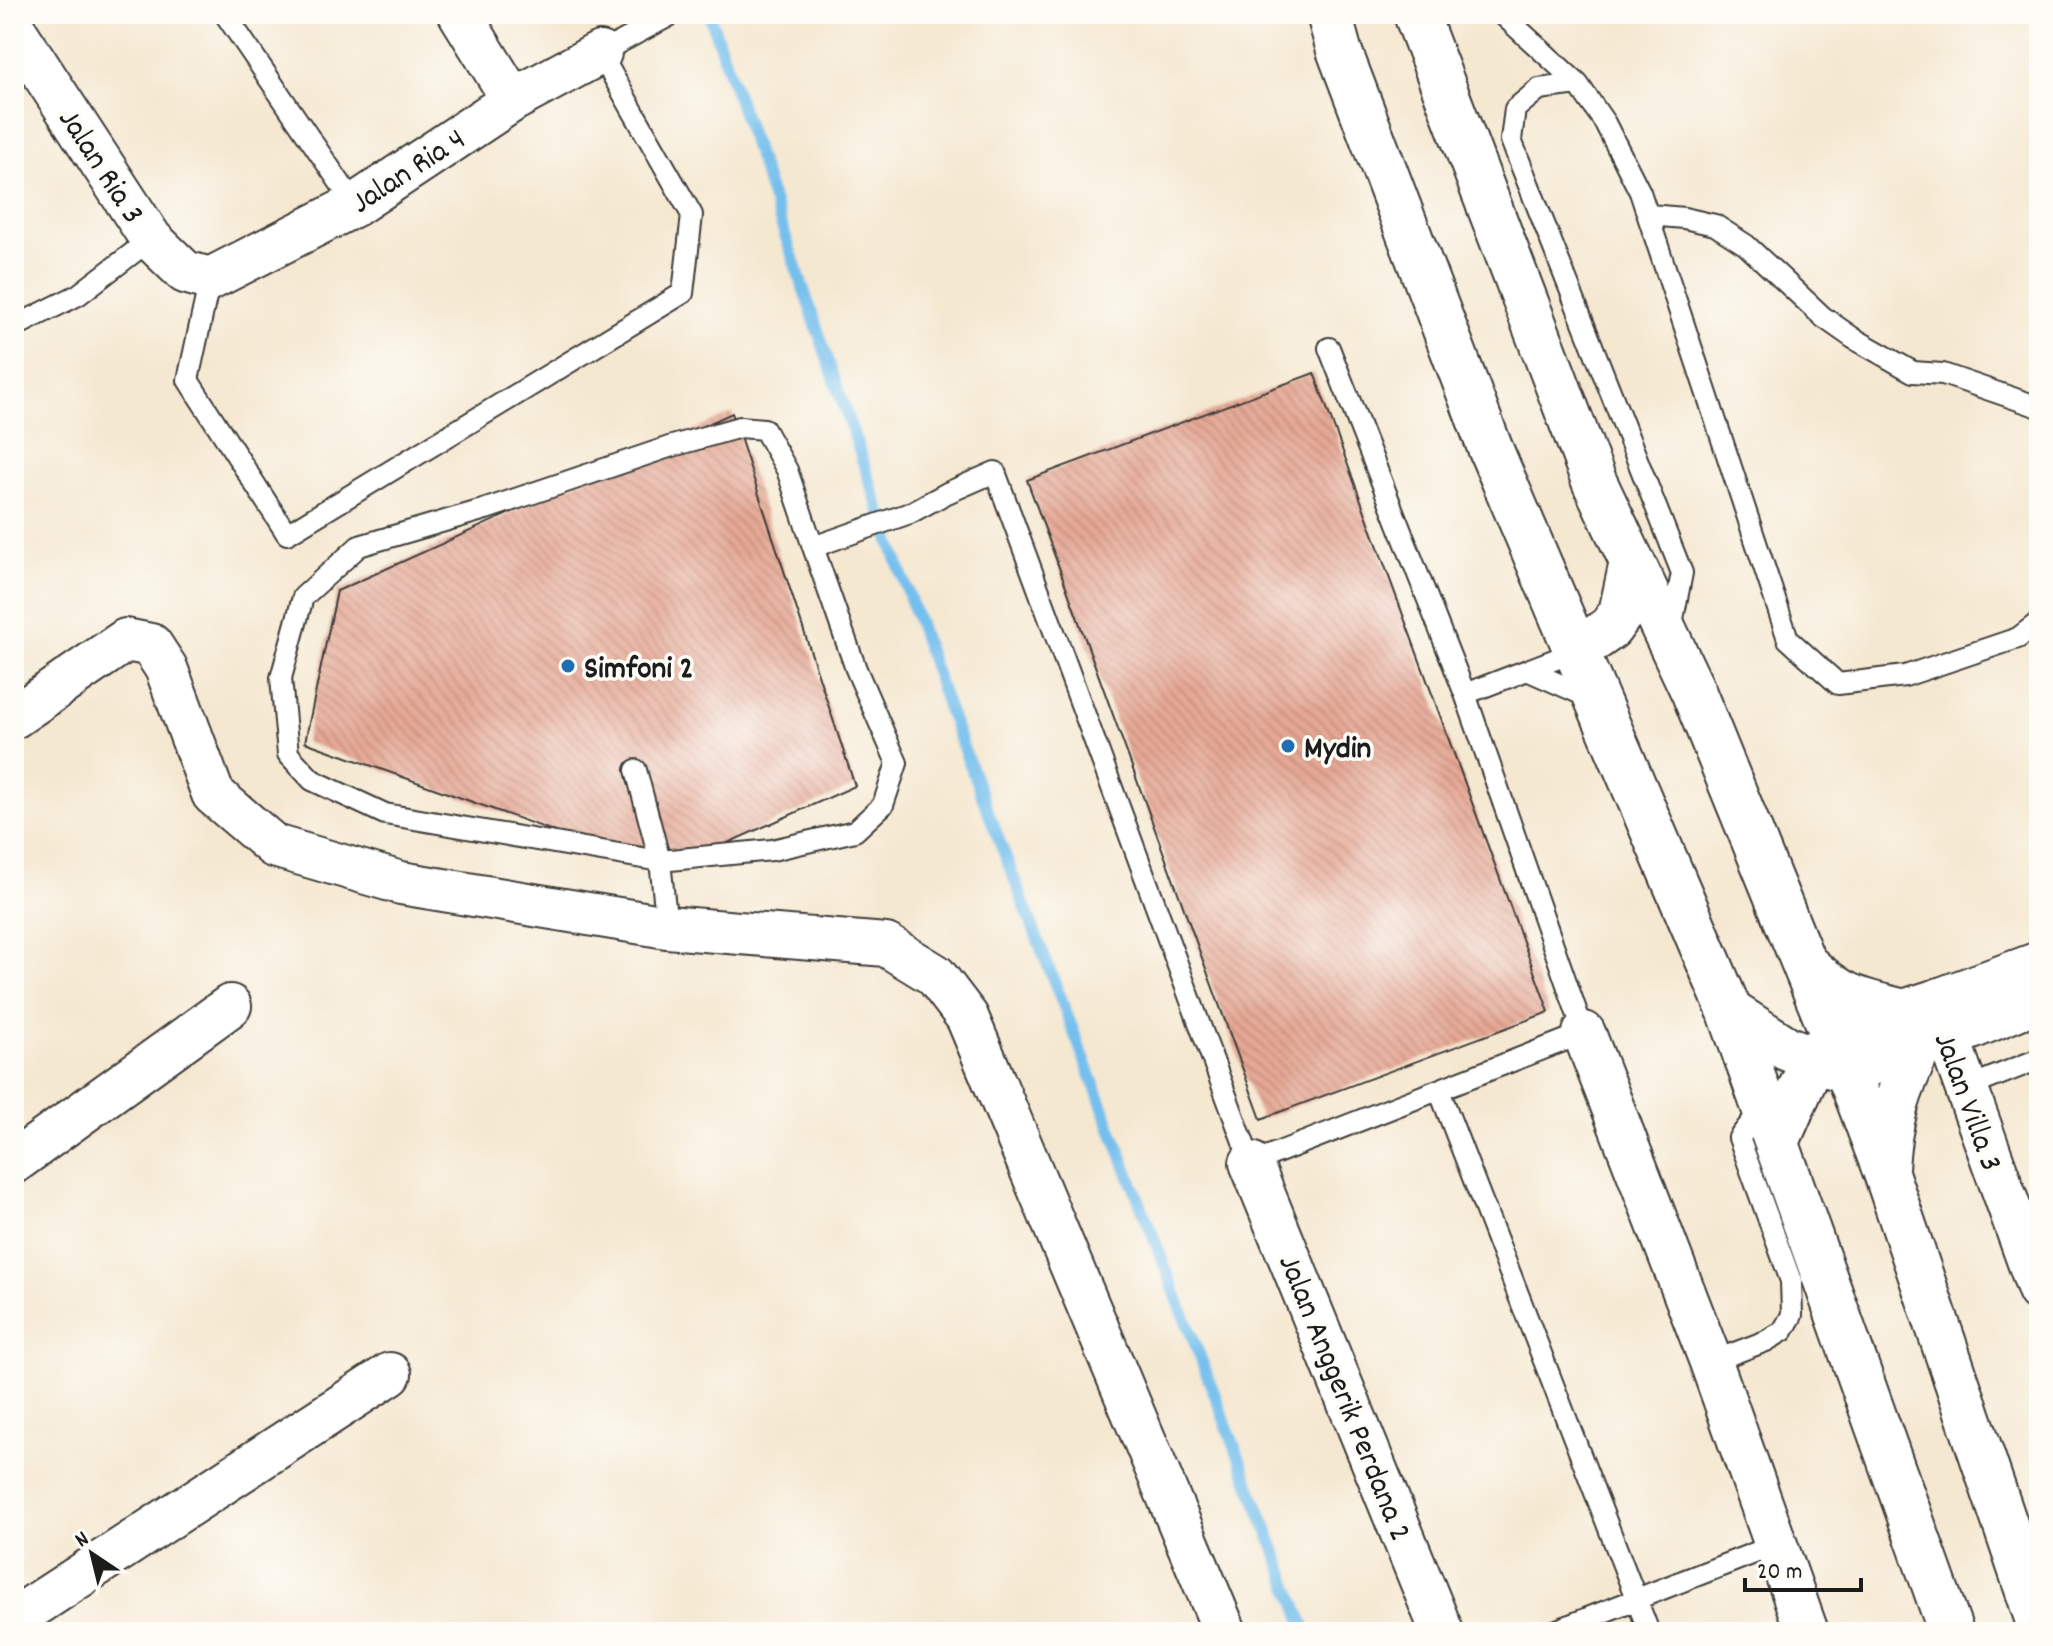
<svg xmlns="http://www.w3.org/2000/svg" width="2053" height="1646" font-family="Dekko,sans-serif">
<style>
.lines{fill:none;stroke-linecap:round;stroke-linejoin:round}
.stream{stroke:#75bfed;stroke-width:12}
.building{fill:url(#building-back-hatch)}
.service-casing{stroke:#3d3b37;stroke-width:24}
.minor-casing{stroke:#3d3b37;stroke-width:46}
.tertiary-casing{stroke:#3d3b37;stroke-width:48}
.service{stroke:#fff;stroke-width:20}
.minor{stroke:#fff;stroke-width:42}
.tertiary{stroke:#fff;stroke-width:44}
.poi-dot{fill:#1f6fb2;stroke:#fdfcf7;stroke-width:3}
.labels{text-anchor:middle;stroke-width:7;stroke-linejoin:round;paint-order:stroke}
.street-label{font-size:32px;fill:#1c1c1c;stroke:#fdfcf7}
.poi-label{font-size:32px;font-weight:bold;fill:#1c1c1c;stroke:#fdfcf7;text-anchor:start}
</style>
<defs>
<pattern id="building-back-hatch" width="6" height="6" patternUnits="userSpaceOnUse" patternTransform="scale(2)"><rect width="6" height="6" fill="#e5a794"/><path d="M-1 5l2 2M0 0l6 6M5-1l2 2" fill="none" stroke="#c48f7f"/></pattern>
</defs>
<rect width="100%" height="100%" fill="#fdfcf7"/>
<filter id="ink" filterUnits="userSpaceOnUse"><feTurbulence type="fractalNoise" baseFrequency=".0125" numOctaves="2"/><feDisplacementMap in="SourceGraphic" scale="16" xChannelSelector="R" yChannelSelector="G"/><feConvolveMatrix kernelMatrix="1 2 1 2 8 2 1 2 1" color-interpolation-filters="sRGB"/></filter>
<filter id="wash" filterUnits="userSpaceOnUse"><feTurbulence type="fractalNoise" baseFrequency=".006" numOctaves="4" result="noise"/><feDisplacementMap in="SourceGraphic" scale="32" xChannelSelector="R" yChannelSelector="G"/><feGaussianBlur stdDeviation="1.8" result="paint"/><feColorMatrix in="noise" values="0 0 0 0 0 0 0 0 0 0 0 0 0 0 0 0 0 1.4 0 .05"/><feComposite in="paint" operator="in"/></filter>
<g filter="url(#wash)">
<rect width="100%" height="100%" fill="#f5e8d1"/>
<g class="lines">
<path class="stream" d="M709 14 947 706 1307 1632"/>
</g>
<g id="blocks">
<path class="building" d="M1314 373 1549 1012 1261 1119 1027 480Z
M732 413 855 786 665 871 305 742 337 591Z"/>
</g>
</g>
<g filter="url(#ink)">
<use href="#blocks" fill-opacity="0" stroke="#3d3b37" stroke-width="2"/>
<g class="lines">
<defs>
<path id="service" d="M225 14 355 205
M1502 14 1578 84 1605 123 1640 192 1788 639 1838 684 1905 676 2018 638 2039 622
M1578 84 1539 89 1515 109 1511 140 1682 573 1671 629
M1649 215 1684 218 1715 225 1746 245 1823 317 1853 338 1913 372 1943 374 2039 407
M210 279 188 380 287 534 683 293 692 215 600 53 673 14
M14 327 78 295 151 239
M813 547 787 470 764 429 740 427 669 447 486 509 359 546 303 597 281 678 288 754 312 780 385 814 660 861 772 850 855 831 883 805 897 763 856 669 813 547 910 513 947 493 995 472 1251 1163 1584 1033 1465 694 1329 348
M1527 670 1593 699
M1465 694 1577 651
M636 770 660 861 667 927
M1966 1088 2039 1059
M1439 1090 1649 1632
M1711 1362 1766 1341 1783 1331 1792 1315 1791 1281 1739 1138 1764 1106
M1552 1632 1775 1545"/>
<path id="minor" d="M460 14 513 100
M14 29 151 239 185 272 210 279 355 205 513 100 600 53
M14 717 126 640 151 645 166 668 213 794 274 846 401 883 667 927 886 945 935 975 967 1017 1225 1632
M1935 1001 2039 1290
M1584 1033 1711 1362 1807 1632
M1832 1034 1935 1001 2039 963
M1848 1072 1947 1038 2039 1000
M14 1162 230 1006
M1251 1163 1442 1632
M14 1619 390 1374"/>
<path id="tertiary" d="M1329 14 1339 50 1490 448 1730 1012 1951 1632
M1416 14 1594 481 1693 691 1848 1072 1886 1173 2039 1624
M1577 651 1610 628 1621 613 1632 562
M1805 964C1840 997 1855 1000 1900 1011
M1730 1012 1786 1048 1848 1072
M1777 1142 1806 1076 1830 1038
M1886 1168C1889 1120 1898 1091 1919 1048"/>
</defs>
<use href="#service" class="service-casing"/>
<use href="#minor" class="minor-casing"/>
<use href="#tertiary" class="tertiary-casing"/>
<use href="#service" class="service"/>
<use href="#minor" class="minor"/>
<use href="#tertiary" class="tertiary"/>
</g>
</g>
<g class="poi-dot">
<circle cx="568" cy="666" r="8"/>
<circle cx="1288" cy="746" r="8"/>
</g>
<g class="labels">
<g class="street-label">
<text transform="translate(103 165) rotate(57)" y="11">Jalan Ria 3</text>
<text transform="translate(407 169) rotate(-33)" y="11">Jalan Ria 4</text>
<text transform="translate(1970 1101) rotate(70)" y="11">Jalan Villa 3</text>
<text transform="translate(1347 1397) rotate(68)" y="11">Jalan Anggerik Perdana 2</text>
</g>
<g class="poi-label">
<text x="584" y="677">Simfoni 2</text>
<text x="1304" y="757">Mydin</text>
</g>
</g>
<rect width="2053" height="1646" fill="none" stroke="#fdfcf7" stroke-width="48"/>
<g transform="translate(92 1554) rotate(325)" stroke="#fdfcf7" stroke-width="6" paint-order="stroke">
<path d="M0-6L14 30L0 20L-14 30Z" fill="#1c1c1c"/>
<text y="-12" font-size="22" font-weight="bold" text-anchor="middle" fill="#1c1c1c">N</text>
</g>
<path d="M1745 1578v12h116v-12" fill="none" stroke="#1c1c1c" stroke-width="4"/>
<text x="1757" y="1578" font-size="24" fill="#1c1c1c" stroke="#fdfcf7" stroke-width="6" paint-order="stroke">20 m</text>
</svg>
